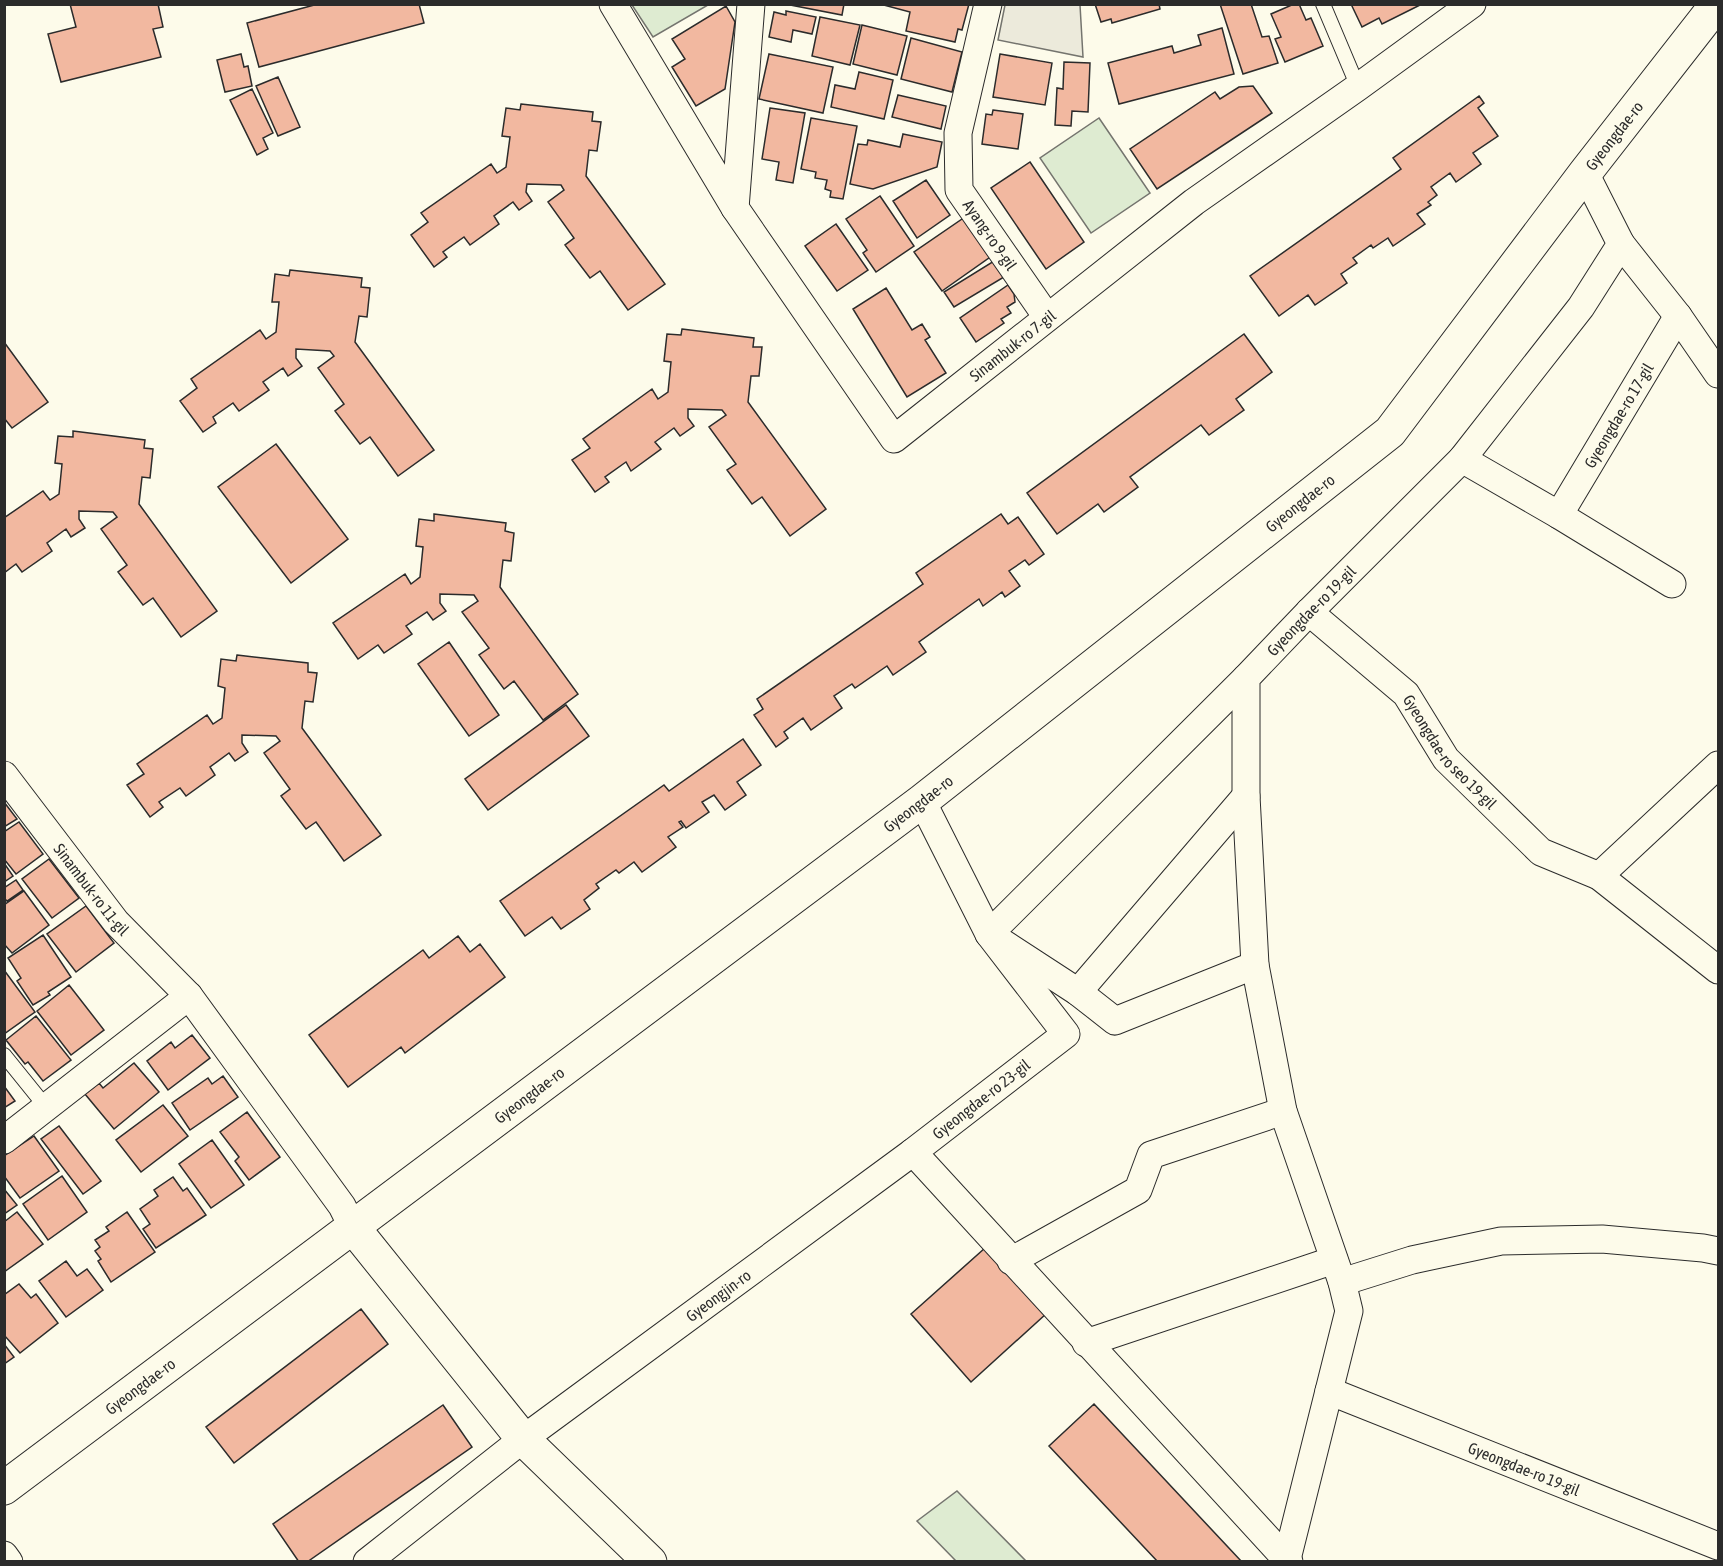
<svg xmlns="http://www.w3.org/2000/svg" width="1723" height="1566" font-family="'Asap Condensed',sans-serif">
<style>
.green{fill:#deebd1;stroke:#74746e;stroke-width:1.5}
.parking{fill:#eceadb;stroke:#74746e;stroke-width:1.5}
.building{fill:#f2b8a0;stroke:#2b2b2b;stroke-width:1.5}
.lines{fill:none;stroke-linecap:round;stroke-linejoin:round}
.lane-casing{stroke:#2b2b2b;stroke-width:16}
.street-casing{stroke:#2b2b2b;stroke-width:29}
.secondary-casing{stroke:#2b2b2b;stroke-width:35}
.lane{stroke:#fdfbea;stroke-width:14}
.street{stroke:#fdfbea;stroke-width:27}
.secondary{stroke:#fdfbea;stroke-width:33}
.labels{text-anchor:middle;stroke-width:4.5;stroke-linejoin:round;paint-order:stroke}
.street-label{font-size:16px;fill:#2b2b2b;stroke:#fdfbea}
</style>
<rect width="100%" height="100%" fill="#fdfbea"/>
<path class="green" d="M632 5H708L653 37Z
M1099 118 1150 193 1091 233 1040 158Z
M957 1491 1026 1561H956L917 1521Z"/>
<path class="parking" d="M1005 5H1080L1083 57 998 40Z"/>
<path class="building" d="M70 4H158L163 27 153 29 161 57 61 82 48 34 76 27Z
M318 4H419L424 23 259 67 247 23Z
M785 4H844L842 15Z
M880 4H969L962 30 958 29 955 42 906 31 910 12Z
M1095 4H1159L1160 9 1112 23 1111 19 1101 22Z
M1220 4H1251L1262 37 1269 36 1278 63 1243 74Z
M1294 4H1299L1306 20 1311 18 1323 46 1285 62 1275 39 1281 37 1271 14Z
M1351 4H1422L1382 24 1379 18 1362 27Z
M726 6 735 22 725 89 696 106 672 67 685 59 672 39Z
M786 11 816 17 812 34 793 30 791 42 769 37 774 12 786 15Z
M820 17 860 25 850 65 812 56Z
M862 25 907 36 897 75 853 64Z
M1222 28 1234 74 1119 104 1108 63 1172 46 1174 53 1201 45 1198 35Z
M911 38 962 52 952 92 901 79Z
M241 54 244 67 248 66 252 86 225 92 217 60Z
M769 54 833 67 823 113 759 99Z
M1000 54 1052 63 1045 105 993 97Z
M1064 62 1090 63 1088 112 1072 111 1071 126 1055 125 1057 88 1063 89Z
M859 72 893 80 884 119 831 107 835 85 855 89Z
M278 77 300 127 278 136 256 86Z
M1253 86 1272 113 1157 189 1130 149 1215 92 1220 99 1239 87Z
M252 89 273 133 263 138 268 149 257 155 230 100Z
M898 95 946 106 941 129 892 117Z
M1479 96 1484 103 1478 108 1498 136 1473 153 1481 164 1456 182 1450 173 1431 187 1437 195 1428 202 1431 205 1417 214 1425 224 1393 246 1388 238 1373 248 1371 245 1353 258 1357 263 1341 274 1347 283 1315 305 1308 295 1279 316 1250 276 1401 169 1393 158Z
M521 104 593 112 592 121 601 122 597 151 589 150 586 176 665 284 628 310 600 271 590 278 565 245 574 238 548 202 564 190 561 185 527 184 526 192 532 201 519 210 513 202 494 216 499 224 470 245 464 237 443 252 447 257 434 267 411 235 428 222 421 213 491 164 497 173 506 167 510 137 502 136 506 108 520 110Z
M770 108 805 113 793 183 776 180 779 162 762 159Z
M993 110 1023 114 1018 149 982 144 986 114 992 115Z
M811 118 857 126 843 199 830 197 831 191 825 189 827 180 815 178 816 172 801 169Z
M903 134 942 142 937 167 873 189 850 184 858 144 867 145 868 140 900 147Z
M1030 162 1084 242 1046 269 991 188Z
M926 180 950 215 917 238 893 201Z
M880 196 914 246 876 272 863 253 867 250 846 219Z
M965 217 993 255 942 291 914 252Z
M836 224 868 270 837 291 805 246Z
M994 261 1004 277 954 307 944 292Z
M290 270 362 278 361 287 370 288 367 317 359 316 355 342 434 450 398 476 370 437 360 444 335 411 344 404 318 368 334 356 330 351 296 349V358L302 366 288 376 283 368 263 382 269 390 239 411 233 403 213 417 216 423 203 432 180 401 197 388 191 379 260 330 266 339 276 332 279 302H272L275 274 289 276Z
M1008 285 1014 294 1015 302 1007 307 1011 313 1001 319 1004 323 976 342 960 318Z
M886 288 912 330 922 324 930 337 925 340 946 373 907 397 853 309Z
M682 329 754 338 753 347H762L759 376H751L748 402 826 509 790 536 762 497 752 504 727 470 736 464 709 427 726 415 722 410 688 409V418L694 426 680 436 674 428 655 442 661 449 631 471 626 462 605 477 609 482 595 492 572 460 590 448 583 439 652 389 658 399 668 392 671 362 664 361 667 334 681 335Z
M1244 334 1272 372 1236 399 1244 410 1209 435 1201 425 1130 477 1138 487 1104 512 1098 504 1057 534 1027 493Z
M4 342 48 402 12 428 4 418Z
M73 431 145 440 144 448 153 449 150 478 142 477 139 504 217 611 181 637 153 598 143 605 118 572 127 565 101 529 117 517 113 512 79 511V519L85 528 71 537 66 529 47 543 52 551 22 572 16 564 4 573V518L43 491 50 500 59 494 62 464 55 463 58 436 73 437Z
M276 444 348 539 291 583 218 487Z
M434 514 506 523 505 531 514 533 511 561 503 560 500 587 578 694 543 720 514 681 504 689 479 655 489 648 462 612 478 601 474 595 440 594V603L446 611 433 620 427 612 406 626 412 634 384 653 378 645 358 659 333 623 405 574 411 584 420 577 423 547 416 546 419 519 434 521Z
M1001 514 1008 524 1018 517 1044 554 1029 565 1025 560 1009 571 1020 586 1005 597 1002 592 983 606 979 599 919 642 926 652 893 675 887 666 855 688 852 684 834 696 842 708 811 730 803 718 784 732 788 738 776 747 754 715 763 709 757 699 923 584 916 573Z
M449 642 499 715 469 736 418 664Z
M237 655 308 663V672L317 673 313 702 305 701 302 728 381 835 344 861 316 822 306 829 281 796 290 789 264 753 280 741 276 736 242 735V743L248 752 235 761 229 753 210 767 215 775 186 796 180 788 159 802 163 807 150 817 127 785 144 774 137 764 207 715 213 724 222 718 225 688 218 686 221 659 236 661Z
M566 705 589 736 488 810 465 779Z
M743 739 761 765 737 782 746 795 725 810 714 795 702 802 709 812 686 828 681 821 679 822 683 827 668 837 676 847 642 872 634 862 619 873 616 870 596 884 599 888 584 900 590 909 561 929 552 917 525 936 500 901 664 785 669 791Z
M4 802 17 819 4 827Z
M19 822 43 854 16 874 4 859V832Z
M49 859 79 898 52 918 22 879Z
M4 863 13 876 4 882Z
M16 880 23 890 7 901 4 898V888Z
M24 891 49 925 12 953 4 944V905Z
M86 906 114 943 76 972 47 934Z
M43 935 71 977 48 992 50 995 33 1005 17 981 21 978 8 958Z
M458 936 470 952 480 944 505 977 405 1053 401 1047 348 1087 309 1035 423 950 429 958Z
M4 970 35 1012 4 1034Z
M69 985 104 1030 71 1055 37 1011Z
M36 1016 71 1060 43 1081 28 1062 25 1064 6 1040Z
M192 1035 210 1058 168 1090 147 1061 171 1042 175 1048Z
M134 1063 159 1092 114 1129 85 1094 99 1083 103 1088Z
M223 1076 238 1097 190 1130 172 1103 208 1078 212 1084Z
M4 1086 15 1101 4 1108Z
M163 1105 188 1136 141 1172 116 1140Z
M247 1112 280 1157 249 1180 235 1161 239 1157 220 1132Z
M59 1126 101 1181 83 1194 41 1139Z
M34 1136 59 1171 20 1198 4 1176V1156Z
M212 1140 244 1185 211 1208 179 1164Z
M62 1176 87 1212 48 1240 23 1204Z
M173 1177 183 1191 187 1188 206 1215 156 1248 143 1229 150 1224 140 1209 158 1196 154 1190Z
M4 1189 17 1205 4 1214Z
M17 1212 43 1244 4 1272V1222Z
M127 1212 155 1252 111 1282 98 1261 101 1259 95 1251 100 1247 95 1240 109 1231 106 1227Z
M985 1248 1047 1313 971 1382 911 1314Z
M66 1261 77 1276 87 1269 103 1290 66 1317 39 1281Z
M19 1284 31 1298 36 1294 58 1323 20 1353 4 1335V1295Z
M361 1309 388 1344 234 1463 206 1427Z
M4 1344 14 1357 4 1364Z
M1094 1404 1242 1562H1158L1049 1446Z
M443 1405 472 1447 307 1562H299L273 1524Z"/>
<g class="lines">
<defs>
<path id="lane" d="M1323 4 1358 87
M4 1055 46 1107"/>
<g id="street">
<path id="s1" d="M613 4 735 208 894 439 1194 202 1358 87 1472 4"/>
<path id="s2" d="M988 4 958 133 959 190 1047 317"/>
<path d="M735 208 751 4"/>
<path d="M1621 244 1678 316 1718 374"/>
<path d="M1462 459 1559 515 1672 584"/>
<path id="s3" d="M1559 515 1678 316"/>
<path id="s4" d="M1309 612 1406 694 1446 759 1541 852 1599 876 1718 970"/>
<path d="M1246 678 989 934 1078 992 1115 1021 1255 965"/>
<path id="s5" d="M4 775 116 922 189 996 342 1206 352 1226"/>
<path d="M922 801 989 934 1066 1034 913 1152 1289 1562"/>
<path d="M1599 876 1718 765"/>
<path d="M1078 992 1246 796"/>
<path d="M4 1140 189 996"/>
<path d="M1011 1261 1138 1190 1151 1155 1283 1111"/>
<path d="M1342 1282 1412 1260 1501 1241 1602 1239 1703 1248 1718 1251"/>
<path d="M1086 1343 1334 1260"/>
<path id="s6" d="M1329 1391 1718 1546"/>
<path d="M4 1555 9 1562"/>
<path id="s7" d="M1287 1559 1349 1311 1342 1282 1283 1111 1255 965 1246 796V678L1309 612 1462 459 1581 307 1621 244 1585 173"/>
<path id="s8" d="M367 1562 523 1439 913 1152"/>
</g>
<g id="secondary">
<path d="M352 1226 523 1439 650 1562"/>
<path id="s9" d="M4 1488 922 801 1390 432 1585 173 1717 4"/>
</g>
</defs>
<use href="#lane" class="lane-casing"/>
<use href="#street" class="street-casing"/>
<use href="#secondary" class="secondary-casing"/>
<use href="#lane" class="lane"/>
<use href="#street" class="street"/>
<use href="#secondary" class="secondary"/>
</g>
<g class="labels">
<g class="street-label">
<text dy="6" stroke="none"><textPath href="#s9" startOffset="2114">Gyeongdae-ro</textPath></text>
<text dy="6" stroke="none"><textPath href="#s2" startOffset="244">Ayang-ro 9-gil</textPath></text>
<text dy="6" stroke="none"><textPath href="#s1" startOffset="669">Sinambuk-ro 7-gil</textPath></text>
<text dy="6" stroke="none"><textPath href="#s3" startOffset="116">Gyeongdae-ro 17-gil</textPath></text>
<text dy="6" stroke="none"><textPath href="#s9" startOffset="1628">Gyeongdae-ro</textPath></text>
<text dy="6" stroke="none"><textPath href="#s7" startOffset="996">Gyeongdae-ro 19-gil</textPath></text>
<text dy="6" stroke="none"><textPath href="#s4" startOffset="200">Gyeongdae-ro seo 19-gil</textPath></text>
<text dy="6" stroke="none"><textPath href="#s9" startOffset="1142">Gyeongdae-ro</textPath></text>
<text dy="6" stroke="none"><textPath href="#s5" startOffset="144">Sinambuk-ro 11-gil</textPath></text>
<text dy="6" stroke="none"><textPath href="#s9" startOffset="656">Gyeongdae-ro</textPath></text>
<text transform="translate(981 1099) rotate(-38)" y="6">Gyeongdae-ro 23-gil</text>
<text dy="6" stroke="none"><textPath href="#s8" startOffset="441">Gyeongjin-ro</textPath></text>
<text dy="6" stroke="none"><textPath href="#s9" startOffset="170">Gyeongdae-ro</textPath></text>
<text dy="6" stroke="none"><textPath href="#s6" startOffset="210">Gyeongdae-ro 19-gil</textPath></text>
</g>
</g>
<rect width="1723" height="1566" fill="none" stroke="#2b2b2b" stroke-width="12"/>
</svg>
